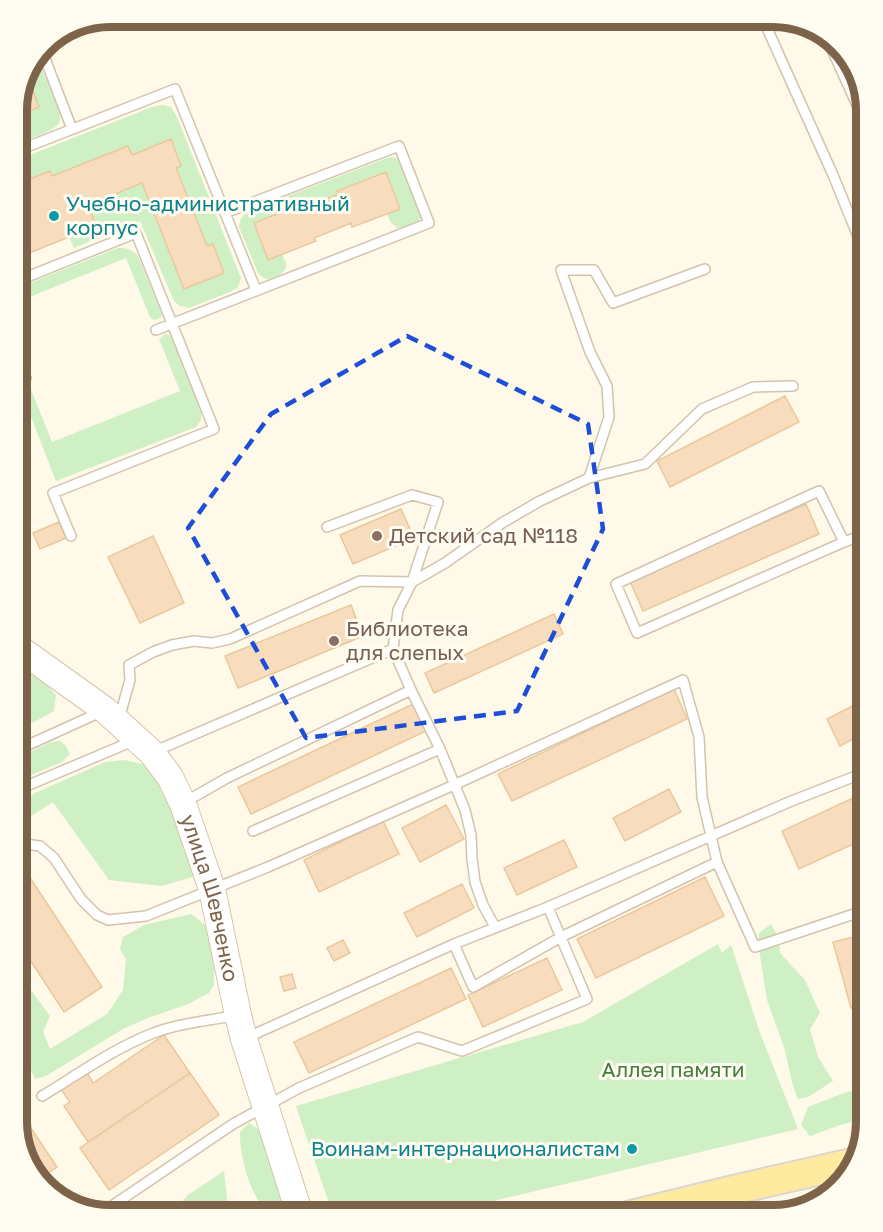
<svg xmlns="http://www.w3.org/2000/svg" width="883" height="1232" font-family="'Golos Text',sans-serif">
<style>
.green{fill:#cfefc5}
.building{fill:#f7ddbd;stroke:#ebc79c;stroke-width:1.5}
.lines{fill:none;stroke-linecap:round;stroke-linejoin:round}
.lane-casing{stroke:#d3c3ac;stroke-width:12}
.secondary-casing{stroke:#d7c5aa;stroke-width:28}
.primary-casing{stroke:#ddd6d0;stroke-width:32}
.lane{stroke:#fff;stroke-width:9}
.secondary{stroke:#fff;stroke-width:26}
.primary{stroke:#ffeb9f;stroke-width:28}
.marked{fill:none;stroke:#1d4ed8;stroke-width:4.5;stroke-dasharray:12 8;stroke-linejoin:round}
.culture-dot{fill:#0f9aa8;stroke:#fffcf1;stroke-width:2}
.education-dot{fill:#8d6e63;stroke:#fffcf1;stroke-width:2}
.labels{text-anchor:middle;stroke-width:6;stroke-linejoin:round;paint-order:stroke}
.culture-label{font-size:21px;fill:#0d838f;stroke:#fffcf1;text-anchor:start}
.education-label{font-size:21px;fill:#785e54;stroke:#fffcf1;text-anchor:start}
.street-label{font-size:21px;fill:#7d6349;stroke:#fffcf1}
.park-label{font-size:21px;fill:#457d3c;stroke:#fffcf1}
.rim{fill:none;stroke:#7d6349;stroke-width:8}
</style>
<rect width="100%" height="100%" fill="#fef9e9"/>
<path class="green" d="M38 60 60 113C60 117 61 120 59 123 54 132 27 139 17 143V116L39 107 29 80Z
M163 105 171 107 177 117 241 278 238 287 230 292 189 308 180 306 174 301 140 221 74 248 69 237 96 226 88 205 142 183 207 246 176 168 181 166 171 139 132 155 128 146 52 176 50 171 17 184V160L152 107Z
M394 157 403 163 422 215C420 224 407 228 397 228L390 221 387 213 400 208 386 172 338 191 339 194 304 208 302 205 254 223 268 259 282 254C283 258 286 261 286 264 287 273 274 279 267 279 262 278 261 276 258 273L239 227C240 218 243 215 249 211L387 158Z
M118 248C127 248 132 249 138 256L162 315 161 318 154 320 150 317 126 258 17 302V288Z
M165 334 169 335 172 339 201 412V420L196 427 56 481 21 391 30 387 52 442 180 391 159 339Z
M17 666 44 682 56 695 54 711 32 723 17 684Z
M60 741 66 746 70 754 62 762 17 781V758L51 742Z
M125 760 146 765 163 777 199 875 162 886 109 880 53 802 17 825V805L35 793 105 762Z
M191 914 205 925 210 942 214 963V985L209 993 188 1004 148 1018 123 1029 46 1076 35 1079 17 1038V982H25L50 1016 43 1032 50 1049 107 1014 123 990 126 959 120 949 123 937 144 925Z
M771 924 779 939 780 953 805 980 820 1013 810 1029 818 1057 833 1081 808 1097 798 1099 793 1086 784 1047 767 1000 759 949V933Z
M718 944 722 953 731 945 760 1033 798 1129 434 1215H333L296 1106 583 1022Z
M866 1087V1118L840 1125 810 1136 801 1125 808 1107 844 1093Z
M249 1123 265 1134 287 1215H262C261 1202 255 1196 250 1184 244 1167 240 1151 240 1132Z
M224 1171 227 1199 226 1215H170L188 1195Z"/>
<path class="building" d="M29 80 39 107 17 116V103Z
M171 139 181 166 176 168 207 246 213 244 224 273 184 289 142 183 88 205 96 226 17 258V184L50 171 52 176 128 146 132 155Z
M17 144 31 178 17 184Z
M386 172 400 209 352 227 351 223 314 238 316 241 268 260 254 223 302 204 304 208 339 194 337 191Z
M785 396 799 422 670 487 657 461Z
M806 504 819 534 643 611 630 581Z
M401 509 414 538 353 564 340 535Z
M59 522 66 538 40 549 33 533Z
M153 536 184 603 140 623 108 557Z
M351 605 363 636 238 688 225 656Z
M554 614 563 634 434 693 425 673Z
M674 689 687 719 512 801 498 774Z
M866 699V732L840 746 827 719Z
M413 704 426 731 251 814 238 787Z
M669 789 681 812 625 841 613 818Z
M866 792V838L799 869 782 831Z
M446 805 464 839 420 862 402 828Z
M383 821 399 854 319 892 304 860Z
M564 840 577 867 517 895 504 868Z
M21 864 102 987 64 1012 17 940V866Z
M705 877 724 916 596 978 577 939Z
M462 884 474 908 417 937 404 913Z
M866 934V1004L851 1008 833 942Z
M343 940 350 953 334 961 327 948Z
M547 958 562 990 483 1027 468 995Z
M451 968 466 999 309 1073 294 1042Z
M292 974 296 988 284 991 280 977Z
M164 1035 190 1073 88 1142 64 1106 70 1102 60 1088 86 1071 93 1083Z
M190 1073 219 1115 109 1190 80 1148Z
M17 1107 57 1167 39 1179 29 1169 16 1122Z"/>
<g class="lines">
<defs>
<path id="lane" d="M762 17 833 175 866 256
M825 34 866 125
M42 51 72 129
M19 150 175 89 225 213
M17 281 136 233 214 429 53 493 71 536
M156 330 429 223 399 146 225 213 256 290
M17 382 26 378
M589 478 609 417 607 386 590 352 561 270H594L613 303 705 269
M844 542 819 491 616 584 637 633 844 542 866 534
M119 719 130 680 129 665 153 652 172 645 194 641 212 643 230 639 360 581 412 582 438 502 412 495 327 527
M17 750 103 711
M153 752 393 649
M17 790 133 741
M185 802 227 778 411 690
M253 831 440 749
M17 843 40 846 54 858 81 899 97 915 108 920 146 916 268 867 454 785 683 680 699 737 702 797 717 862 755 947 866 910
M495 927 483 905 475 882 472 859 471 835 465 810 440 749 411 690 393 649 398 610 412 582 445 563 502 523 540 501 589 478 645 464 702 409 753 387 793 386
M454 944 473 987 561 937 717 862
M246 1038 454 944 548 907 789 802 866 772
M42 1096C77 1075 113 1049 151 1034 178 1023 209 1021 237 1015
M100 1214 233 1124 299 1088 418 1037 462 1051 587 999 548 907"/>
<g id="secondary">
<path id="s1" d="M17 647 105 710 152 753 170 777 183 804 212 889 238 1015 244 1039 300 1215"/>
</g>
<path id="primary" d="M631 1215 729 1191 856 1162"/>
</defs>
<use href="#lane" class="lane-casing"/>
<use href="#secondary" class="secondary-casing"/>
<use href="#primary" class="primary-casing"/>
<use href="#lane" class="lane"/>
<use href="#secondary" class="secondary"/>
<use href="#primary" class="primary"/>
</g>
<path class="marked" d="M407 336 588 424 603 529 517 711 306 738 188 528 271 414Z"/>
<g class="culture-dot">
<circle cx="54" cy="216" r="6"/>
<circle cx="632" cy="1149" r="6"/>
</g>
<g class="education-dot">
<circle cx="377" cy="536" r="6"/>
<circle cx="334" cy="641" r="6"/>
</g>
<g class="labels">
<g class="culture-label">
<text x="66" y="211">Учебно-административный<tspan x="66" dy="24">корпус</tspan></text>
<text x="620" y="1156" text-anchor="end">Воинам-интернационалистам</text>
</g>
<g class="education-label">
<text x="389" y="543">Детский сад №118</text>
<text x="346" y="636">Библиотека<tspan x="346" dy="24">для слепых</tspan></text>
</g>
<g class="street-label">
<text dy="7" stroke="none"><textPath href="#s1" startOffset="330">улица Шевченко</textPath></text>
</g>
<g class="park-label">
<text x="673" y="1077">Аллея памяти</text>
</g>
</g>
<path d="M0 0H883V1232H0ZM110 27H773A83 83 0 0 1 856 110V1122A83 83 0 0 1 773 1205H110A83 83 0 0 1 27 1122V110A83 83 0 0 1 110 27Z" fill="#fffcf1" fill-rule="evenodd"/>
<path class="rim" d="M110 27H773A83 83 0 0 1 856 110V1122A83 83 0 0 1 773 1205H110A83 83 0 0 1 27 1122V110A83 83 0 0 1 110 27Z"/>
</svg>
